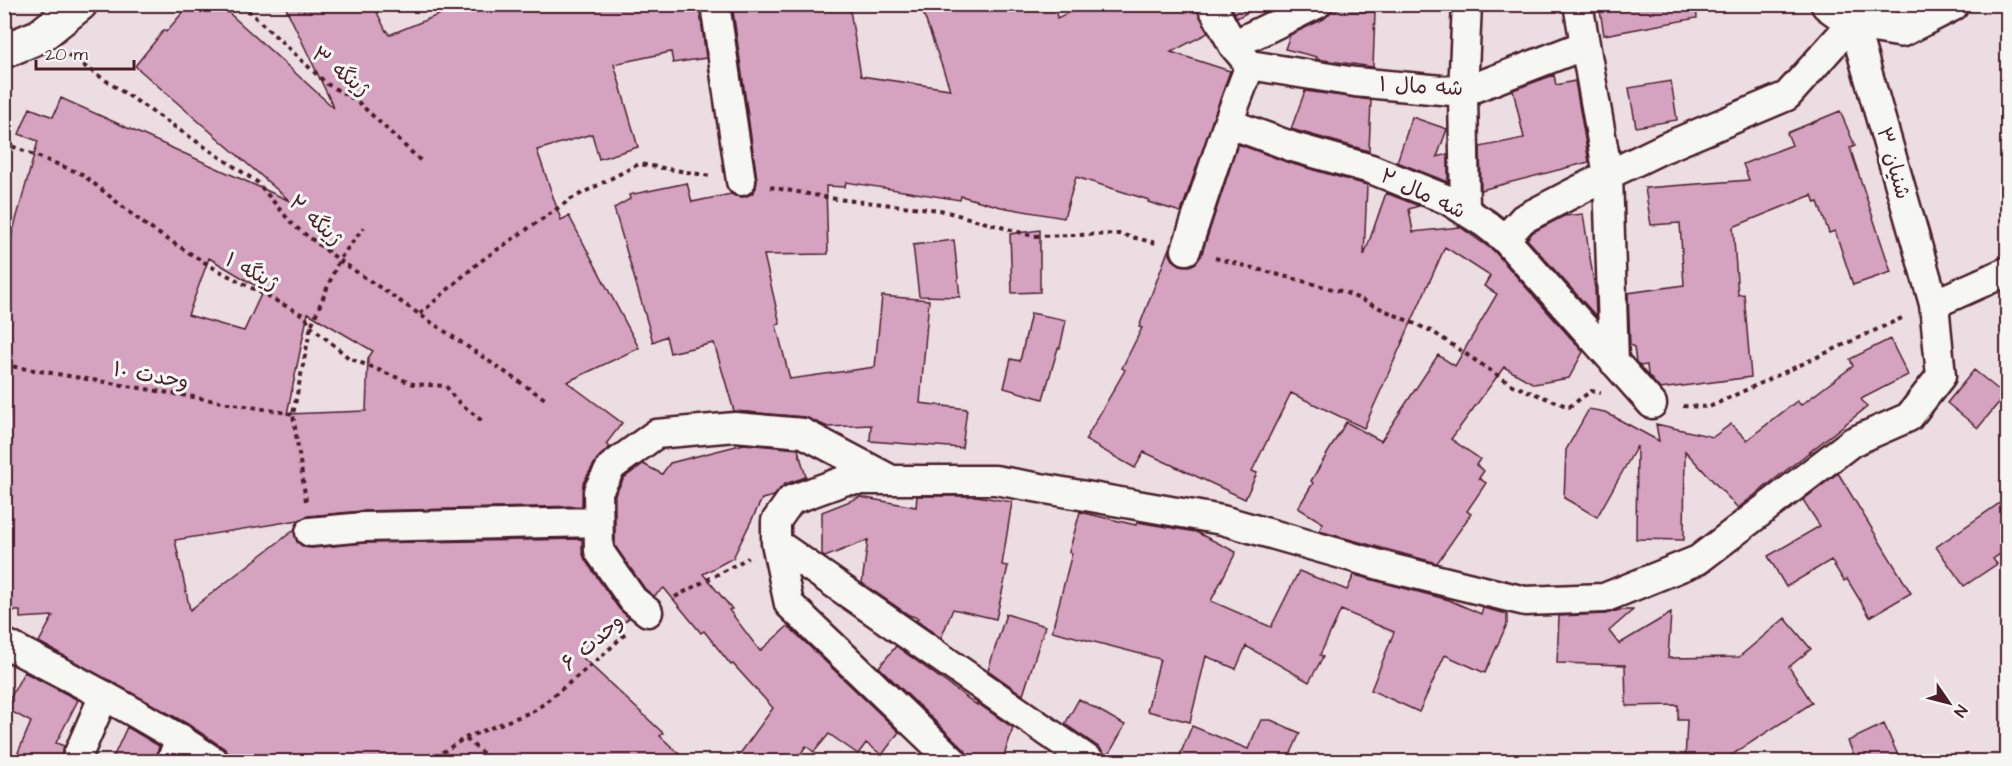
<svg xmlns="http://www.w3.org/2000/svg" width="2012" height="766" font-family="'Architects Daughter','Playpen Sans Arabic',sans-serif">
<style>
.building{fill:#d5a2bf;stroke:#4a1f2b;stroke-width:1.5;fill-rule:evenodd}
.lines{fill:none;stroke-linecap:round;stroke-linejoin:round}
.minor-casing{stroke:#4a1f2b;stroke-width:33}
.tertiary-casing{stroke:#4a1f2b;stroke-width:38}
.primary-casing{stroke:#4a1f2b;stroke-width:38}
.path{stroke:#4a1f2b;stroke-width:4;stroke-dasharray:4.5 4.5;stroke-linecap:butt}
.minor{stroke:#f6f6f2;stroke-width:28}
.tertiary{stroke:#f6f6f2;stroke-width:33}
.primary{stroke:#f6f6f2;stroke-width:33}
.labels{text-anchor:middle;stroke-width:6;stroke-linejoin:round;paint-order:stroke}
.street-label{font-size:21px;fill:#4a1f2b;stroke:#f6f6f2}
</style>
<rect width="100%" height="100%" fill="#ecdde3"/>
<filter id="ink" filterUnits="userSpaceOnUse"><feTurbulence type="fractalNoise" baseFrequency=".0167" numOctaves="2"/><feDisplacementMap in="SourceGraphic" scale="12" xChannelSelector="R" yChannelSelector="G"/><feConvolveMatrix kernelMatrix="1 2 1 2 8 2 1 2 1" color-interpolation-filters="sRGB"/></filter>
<g filter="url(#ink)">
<path class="building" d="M190 4H219L334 108 284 4H373L386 31 387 30 389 35 465 4H699L706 58 673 63 671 52 614 64 638 147 599 159 592 134 537 150 561 220 569 216 639 348 567 382 622 423 606 444 610 447 597 459 583 483 582 506 362 511 308 516 299 520 175 540 190 610 294 530 297 542 304 547 312 548 365 543 582 539V551L585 560 619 609 629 618 582 657 663 733 660 736 688 762H231L229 754 224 748 186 723 39 642 53 616 20 618V611H4V263L38 141 19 134 30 108 53 117 61 98 290 201 135 66 164 30 166 32ZM209 258 263 290 244 331 188 315ZM308 313 373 351 368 358 366 411 287 414Z
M732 4H849L861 76 950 89 920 4H1055L1057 18 1088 4H1195L1208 33 1171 52 1230 71 1181 212 1148 202 1149 200 1076 177 1064 218 1001 207 961 196 960 200 846 182 845 187 826 186 828 254 764 255 780 324 776 325 790 379 875 367 882 296 929 300 920 403 967 409 962 448 870 441 871 425 828 427 805 417 734 411 714 343 670 353 666 336 653 342 614 208 630 199 629 195 687 183 692 202 731 194 735 196 744 197 752 194 756 188 757 179Z
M1230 4H1263L1237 18Z
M1599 4H1696L1697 18 1604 35Z
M1331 11 1375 12 1373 67 1316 59 1317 57 1285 49 1290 35 1324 19Z
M1554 75 1556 85 1575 81 1589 162 1481 190 1480 147 1524 138 1513 90Z
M1671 81 1677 120 1636 127 1629 88Z
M1305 91 1371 100 1369 151 1291 129Z
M1840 111 1855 146 1850 148 1891 272 1853 285 1835 231 1829 233 1818 202 1815 203 1812 195 1733 227 1738 295 1744 294 1751 377 1660 389 1648 375 1647 365 1640 366 1636 362 1634 347 1630 345 1628 293 1684 285 1680 223 1651 225 1645 188 1749 180 1743 164 1792 145 1787 133Z
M1412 117 1447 129 1437 157 1448 154V182L1397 162Z
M1238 144 1289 163 1367 185 1364 256 1386 193 1419 206 1409 209 1413 232 1460 227 1494 251 1583 352 1569 378 1534 384 1504 367 1451 439 1480 459 1476 465 1484 471 1479 478 1486 483 1467 511 1471 514 1437 563 1319 531 1323 523 1298 508 1313 483 1311 481 1346 422 1381 441 1438 355 1455 366 1497 294 1484 286 1490 276 1445 247 1364 428 1291 393 1252 471 1257 473 1245 499 1144 452 1135 468 1085 440 1125 370 1122 368 1142 328 1139 327 1171 243 1170 254 1173 260 1180 265 1190 266 1196 263 1201 256Z
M1583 214 1595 289 1596 316 1527 239 1533 232 1564 216Z
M1040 230V292L1012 293 1010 234Z
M954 240 960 297 919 296 913 245Z
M1031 313 1066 320 1060 348H1058L1043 399 1004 388 1011 359 1020 361Z
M1890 339 1908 375 1861 399 1867 407 1738 508 1685 451 1684 540 1636 539 1637 446 1597 517 1564 498 1566 450 1589 409 1605 412 1659 441 1656 424 1713 437 1731 424 1747 440 1797 401 1801 405 1853 366 1850 359Z
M1974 370 2005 395 1978 428 1947 403Z
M744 444 798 449 806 477 785 484 774 496 762 499 733 558 703 574 732 609 729 610 760 651 788 626 899 732 882 755 866 743 858 754 829 734 814 752 806 746 795 762H734L773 708 733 664 731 665 704 631 701 633 664 588 654 596 645 589 615 546V495L624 478 643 464 662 474 670 463Z
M1838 473 1911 593 1870 617 1847 579 1844 581 1831 560 1786 587 1768 556 1820 526 1803 500Z
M917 496H976L1012 502 1002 565 1008 566 996 619 953 609 941 638 916 620 918 618 909 615 862 583 868 540 825 557 822 555V512L860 497 916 507Z
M2007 498V549L1993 559 1997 564 1964 586 1936 547Z
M1080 512 1136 525 1137 522 1196 532 1236 552 1211 601 1271 627 1299 571 1347 590 1354 575 1449 600 1481 614 1483 608 1507 614V624L1485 673 1445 655 1419 712 1371 690 1394 632 1341 610 1320 655 1323 657 1309 682 1246 646 1236 669 1206 656 1190 722 1147 711 1160 659 1052 631 1072 553 1069 552Z
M1620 610H1633L1609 631 1619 644 1671 613 1668 658 1739 657 1785 618 1811 649 1789 667 1812 703 1721 762H1685L1687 720H1678V705L1626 706 1625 665 1557 663 1559 616 1605 614Z
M1006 614 1045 626 1023 695 988 670Z
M896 646 977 705V703L1013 728 1002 762H970L965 750 879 667Z
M24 672 78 700 56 743 64 746 59 762H14L31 722 5 708Z
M1079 699 1125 725 1107 758 1100 748 1065 724Z
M1261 720H1271L1300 733 1287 762H1177L1192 726 1248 749Z
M1884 724 1901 762H1857L1848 741Z
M127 727 159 746 155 762H111Z"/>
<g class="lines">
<defs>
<path id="minor" d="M715 4 741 181
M1578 4 1608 175 1614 362
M1233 45 1317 4
M1250 65 1355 82 1463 92 1585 45
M1228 123 1293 147 1371 169 1448 200 1486 224 1505 239 1652 404
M1465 211 1463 92 1467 4
M1505 239 1523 219 1608 175 1664 148 1787 96 1853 22
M1186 250 1228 123 1250 65 1233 45 1211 4
M1934 304 2008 271
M310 532 364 527 598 522
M776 543 789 604 954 762
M648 612 633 600 599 551 598 491 611 467 656 434 735 427 803 433 888 478
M4 643C76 680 148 717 215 762
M75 762 104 695
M171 762 180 738
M1091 762 776 543V521L791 500 846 480H995L1222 520 1394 569 1525 601 1604 598 1698 560 1852 442 1909 417 1941 376 1934 304 1853 22"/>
<path id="tertiary" d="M1828 4 1853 22 1901 30 1952 4"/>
<path id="primary" d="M4 51 40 36 80 4"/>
</defs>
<use href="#minor" class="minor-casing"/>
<use href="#tertiary" class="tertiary-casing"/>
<use href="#primary" class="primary-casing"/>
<path class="path" d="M241 4 327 84 357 101 422 162
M68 55 257 182 293 225 339 260 548 401
M4 143 82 174 148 227 212 267 305 316 311 326 349 358 413 384 446 386 455 399 482 421
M770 187 836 199 940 210 1033 236 1119 234 1156 243
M1215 258 1344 292 1433 332 1512 385 1569 407 1591 391 1601 393
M420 314 478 263 571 199 639 164 710 176
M4 365 293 414
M1683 406 1709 407 1904 317
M306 501 293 414 311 326 339 260 364 227
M675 597 748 558
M466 739 493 762
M427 762 465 738 536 710 602 656 626 633"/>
<use href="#minor" class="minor"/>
<use href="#tertiary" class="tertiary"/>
<use href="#primary" class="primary"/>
</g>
</g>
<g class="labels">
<g class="street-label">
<text transform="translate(341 71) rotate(38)" y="7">ژینگه ۳</text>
<text transform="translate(1421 86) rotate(3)" y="7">شه مال ۱</text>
<text transform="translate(1894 163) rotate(74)" y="7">شنیان ۳</text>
<text transform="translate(1423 193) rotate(25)" y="7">شه مال ۲</text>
<text transform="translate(316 220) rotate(42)" y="7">ژینگه ۲</text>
<text transform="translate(252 271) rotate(28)" y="7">ژینگه ۱</text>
<text transform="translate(151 375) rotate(10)" y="7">وحدت ۱۰</text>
<text transform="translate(592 642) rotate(-41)" y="7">وحدت ۶</text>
</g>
</g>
<rect width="2012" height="766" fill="none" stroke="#f6f6f2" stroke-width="24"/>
<rect x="12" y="12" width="1988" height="742" fill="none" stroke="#4a1f2b" stroke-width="2" filter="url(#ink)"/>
<g transform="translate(1949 703) rotate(125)" stroke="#f6f6f2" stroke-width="4.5" paint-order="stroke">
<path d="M0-4.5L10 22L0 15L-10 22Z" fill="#4a1f2b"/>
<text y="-9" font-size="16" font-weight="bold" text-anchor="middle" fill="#4a1f2b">N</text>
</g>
<path d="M36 60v9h98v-9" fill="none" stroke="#4a1f2b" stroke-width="3"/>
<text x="45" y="60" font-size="18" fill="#4a1f2b" stroke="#f6f6f2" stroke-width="4.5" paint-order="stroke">20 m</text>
</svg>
